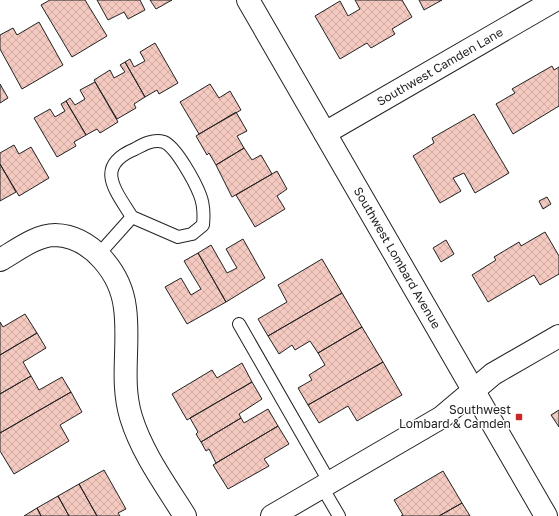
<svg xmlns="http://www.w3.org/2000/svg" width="559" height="516" font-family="'Golos Text',sans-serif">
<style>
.building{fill:url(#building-cross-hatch);stroke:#222}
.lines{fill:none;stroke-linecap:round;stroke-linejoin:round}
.lane-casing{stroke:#222;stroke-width:14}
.street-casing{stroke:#222;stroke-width:24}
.secondary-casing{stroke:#222;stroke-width:24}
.lane{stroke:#fff;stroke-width:12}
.street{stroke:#fff;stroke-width:22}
.secondary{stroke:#fff;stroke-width:22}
.poi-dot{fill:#c62828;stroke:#fff;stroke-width:1.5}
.labels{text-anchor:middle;stroke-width:3;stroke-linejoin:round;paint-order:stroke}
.street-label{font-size:12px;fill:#222;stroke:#fff}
.poi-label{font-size:12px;fill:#222;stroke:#fff;text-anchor:end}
</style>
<defs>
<pattern id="building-cross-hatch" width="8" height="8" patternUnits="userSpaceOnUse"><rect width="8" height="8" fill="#f3c9c0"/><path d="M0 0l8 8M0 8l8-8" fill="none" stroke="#d0aca5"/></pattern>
</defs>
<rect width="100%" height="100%" fill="#fff"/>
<path class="building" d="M50 0H85L107 36 72 57 41 5Z
M97 0H140L145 10 128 19 124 12 108 20Z
M150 0H172L156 9Z
M355 0H402L412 17 392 29 395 34 371 48 367 43 340 59 315 16 340 1 348 16 360 9Z
M419 0H442L424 10Z
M39 22 63 65 22 89 0 49V35L13 28 17 35Z
M155 43 178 83 159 94 157 90 145 97 125 62 130 59 134 67 145 61 140 52Z
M125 62 145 97 134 104 136 108 117 119 94 80 110 70 114 78 125 72 120 65Z
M552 66 554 70 559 67V106L513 134 496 104 515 93 512 89Z
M95 82 118 122 100 133 97 129 86 135 66 101 70 98 75 105 85 99 80 90Z
M0 84 8 98 0 103Z
M210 84 219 98 230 91 241 110 199 134 180 102Z
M66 101 86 135 74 142 76 146 57 157 34 118 50 109 55 117 65 111 61 104Z
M236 112 247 131 237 136 244 148 216 165 209 153 207 155 196 136Z
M474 114 509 173 475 193 464 173 453 178 461 191 440 203 413 156 434 143 432 138Z
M14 145 19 154 31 147 49 178 19 196 0 164V153Z
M244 148 252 160 261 155 272 174 232 197 216 165Z
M0 164 16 192 0 201Z
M277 171 287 189 277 196 285 209 255 227 236 195Z
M547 197 551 204 543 209 539 201Z
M545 232 559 256V274L540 285 534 275 488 302 472 275 496 260 494 257 519 242 521 246Z
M243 239 265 278 226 302 198 253 211 245 227 273 237 268 226 249Z
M446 240 454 254 441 262 433 248Z
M198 253 226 302 187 324 165 287 181 278 191 295 201 289 184 261Z
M322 259 342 293 268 336 258 319 287 302 278 285Z
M342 293 362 327 318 353 310 341 295 350 292 345 279 354 268 336Z
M25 314 37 333 0 355V322L3 327Z
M362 327 383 362 308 405 298 388 312 380 309 375 325 365 318 353Z
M37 333 46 348 23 362 31 376 0 394V355Z
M383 362 402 395 357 421 348 406 319 423 308 405Z
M242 363 252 382 187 420 172 394 212 370 217 378Z
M31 376 39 390 62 377 71 392 0 433V394Z
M252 382 262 399 239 414 241 418 201 442 196 434 198 432 190 418Z
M71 392 82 412 60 425 69 441 14 474 0 451V433Z
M268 409 278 426 216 463 209 449 206 451 201 442 241 418 244 423Z
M559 410V427L551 415Z
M278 426 289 444 264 459 269 466 228 489 213 465Z
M104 470 126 509 118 513 120 516H97L79 484Z
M443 471 462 503 439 516H401L403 515 394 500Z
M79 484 97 516H69L58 496Z
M58 496 69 516H41L37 508Z
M462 503 470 516H439Z
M37 508 41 516H24Z"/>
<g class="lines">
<defs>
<path id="lane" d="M99 254 132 217C115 190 94 166 135 149 144 144 153 139 164 142 176 147 195 182 200 195 204 205 204 215 203 225L192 234 178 237 132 217
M239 324 330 483
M322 487 339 516"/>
<path id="street" d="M325 133 555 0
M0 260C16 251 36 235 55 235 92 236 121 274 125 308 130 345 120 381 131 417 142 453 165 484 185 516
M272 516 442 417 493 374 559 336"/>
<path id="secondary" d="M248 0 546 516"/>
</defs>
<use href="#lane" class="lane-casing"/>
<use href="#street" class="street-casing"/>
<use href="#secondary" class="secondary-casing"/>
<use href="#lane" class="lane"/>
<use href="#street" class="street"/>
<use href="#secondary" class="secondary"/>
</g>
<rect class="poi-dot" x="515" y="413" width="8" height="8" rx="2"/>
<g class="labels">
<g class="street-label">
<text transform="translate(440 67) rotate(-30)" y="4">Southwest Camden Lane</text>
<text transform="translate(397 258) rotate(60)" y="4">Southwest Lombard Avenue</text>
</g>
<g class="poi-label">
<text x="511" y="414">Southwest<tspan x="511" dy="14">Lombard &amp; Camden</tspan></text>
</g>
</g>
</svg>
